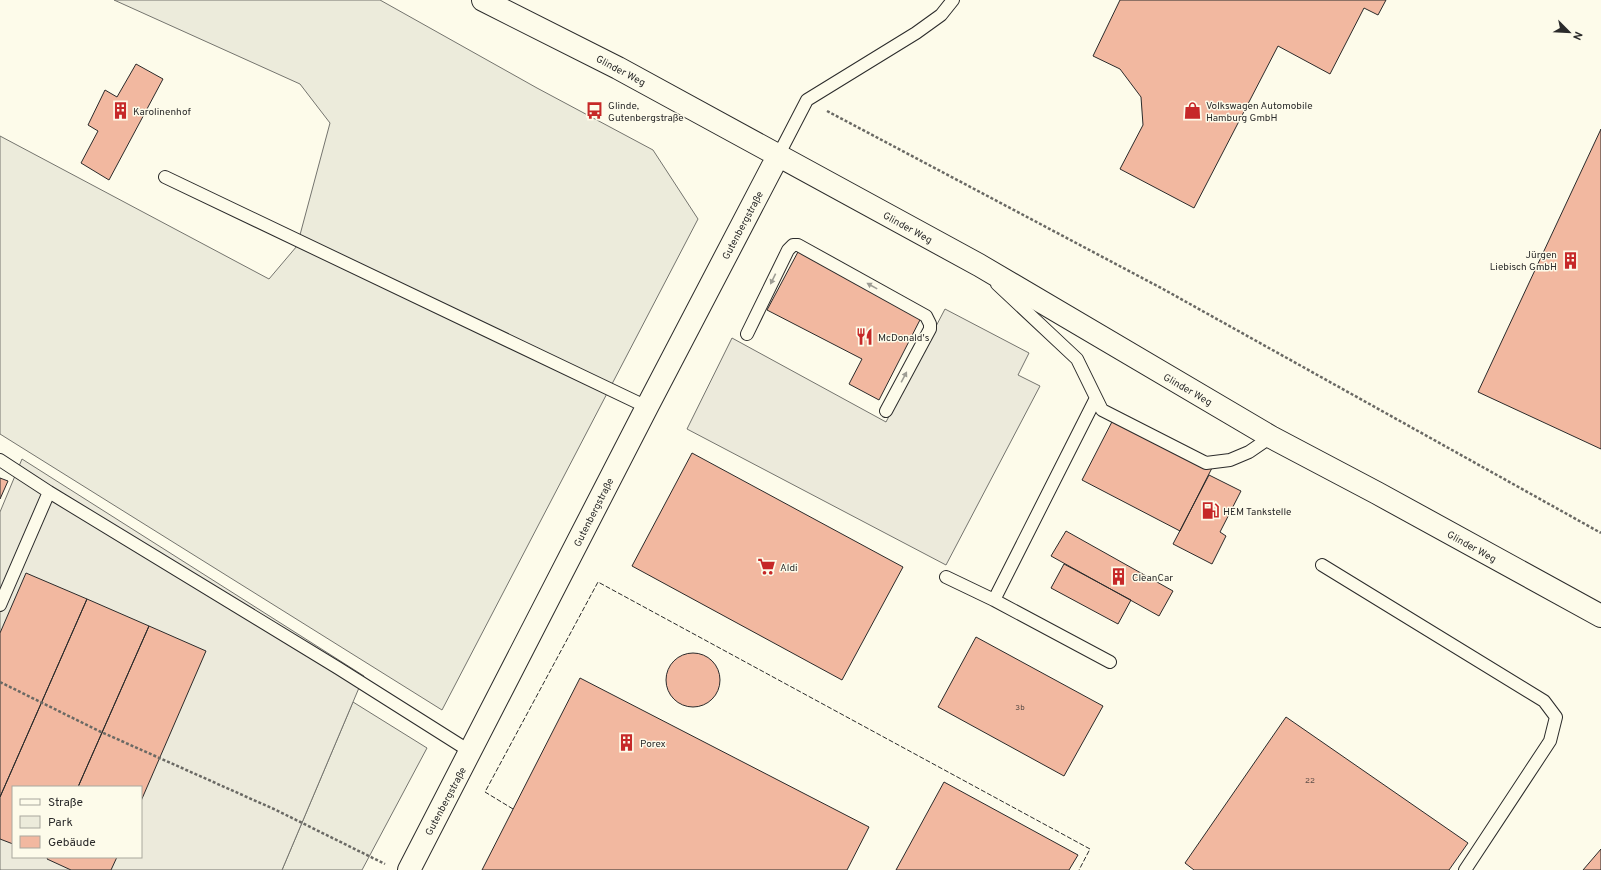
<svg xmlns="http://www.w3.org/2000/svg" width="1601" height="870" font-family="Overpass,sans-serif">
<style>
.green{fill:#ecebdb;stroke:#74746e}
.parking{fill:#eceadb;stroke:#74746e;fill-rule:evenodd}
.building{fill:#f2b8a0;stroke:#2b2b2b}
.lines{fill:none;stroke-linecap:round;stroke-linejoin:round}
.service-casing{stroke:#2b2b2b;stroke-width:14}
.minor-casing{stroke:#2b2b2b;stroke-width:24}
.secondary-casing{stroke:#2b2b2b;stroke-width:24}
.path{stroke:#6a6964;stroke-width:2.5;stroke-dasharray:3 2;stroke-linecap:butt}
.service{stroke:#fdfbea;stroke-width:12}
.minor{stroke:#fdfbea;stroke-width:22}
.secondary{stroke:#fdfbea;stroke-width:22}
.fence{stroke:#2b2b2b;stroke-width:1;stroke-dasharray:5 2;stroke-linecap:butt}
.oneway{fill:#9e9d94}
.labels{text-anchor:middle;stroke-width:3;stroke-linejoin:round;paint-order:stroke}
.number-label{font-size:8px;fill:#5d4e48}
.street-label{font-size:10px;fill:#2b2b2b;stroke:#fdfbea}
.poi-label{font-size:10px;fill:#2b2b2b;stroke:#fdfbea;text-anchor:start}
</style>
<rect width="100%" height="100%" fill="#fdfbea"/>
<path class="green" d="M114 0H380L537 88 653 150 698 219 442 710 0 434V136L269 279 297 246 330 123 300 84Z
M353 702 427 748 362 870H282Z"/>
<path class="parking" d="M945 309 1029 353 1018 375 1040 386 946 565 687 429 732 338 886 422Z
M22 459 364 676 282 870H0V512ZM13 787H141V857H13Z"/>
<path class="building" d="M1120 0H1386L1378 15 1364 8 1330 74 1278 46 1194 208 1120 169 1143 125 1141 97 1120 69 1093 56Z
M136 64 163 79 109 180 81 163 98 131 88 125 105 90 117 97Z
M1601 129V449L1478 392Z
M799 250 923 314 879 400 849 384 862 359 767 310Z
M1116 414 1214 464 1180 531 1082 480Z
M692 453 903 567 842 680 632 566Z
M1209 475 1241 491 1220 532 1226 536 1212 564 1173 544Z
M0 478 8 481 0 499Z
M1066 531 1173 591 1159 616 1051 556Z
M1064 564 1131 600 1118 624 1051 588Z
M26 573 87 599 0 797V633Z
M87 599 149 626 78 787H13V844L0 839V797Z
M149 626 206 651 141 801V787H78Z
M976 637 1103 706 1064 776 938 707Z
M666 680a27 27 0 1 1 54 0a27 27 0 1 1-54 0Z
M580 678 869 827 847 870H482Z
M1286 717 1468 843 1449 870H1194L1185 863Z
M944 782 1078 855 1069 870H896Z
M1601 849V870H1583Z
M48 857H117L111 870H71L47 859Z"/>
<g class="lines">
<defs>
<path id="service" d="M778 156 807 100 916 33 941 15 953 0
M165 177 647 407
M997 284 1077 359 1102 410 1206 463 1230 460 1249 452 1271 437
M747 334 788 250 793 245H798L926 316 930 324V329L886 411
M1096 398 994 600 1110 662
M0 460 49 492
M1322 565 1544 701 1556 717 1550 741 1465 870
M946 577 994 600
M0 605 49 492 338 668 471 752"/>
<path id="minor" d="M409 870 647 407 778 156"/>
<path id="secondary" d="M483 0 618 68 979 265 1271 437 1377 493 1601 616"/>
</defs>
<use href="#service" class="service-casing"/>
<use href="#minor" class="minor-casing"/>
<use href="#secondary" class="secondary-casing"/>
<path class="path" d="M827 111 1163 289 1601 533
M0 682 99 731 276 810 385 864"/>
<use href="#service" class="service"/>
<use href="#minor" class="minor"/>
<use href="#secondary" class="secondary"/>
<path class="fence" d="M513 809 485 792 598 582 1090 849 1079 870"/>
</g>
<defs><path id="oneway-solid" d="M-6-.8H1V-3.2L6.5 0L1 3.2V.8H-6Z"/></defs>
<g class="oneway">
<use href="#oneway-solid" transform="translate(773 279) rotate(116)"/>
<use href="#oneway-solid" transform="translate(872 286) rotate(-151)"/>
<use href="#oneway-solid" transform="translate(904 377) rotate(-62)"/>
</g>
<defs>
<symbol id="building-bare" viewBox="-9 -9 18 18"><path d="M-4-6H4V6H1V3H-1V6H-4ZM-2.5-4.3h1.7v1.8h-1.7ZM.8-4.3h1.7v1.8H.8ZM-2.5-1h1.7V.8h-1.7ZM.8-1h1.7V.8H.8Z" fill="#c62828" stroke="#fdfbea" stroke-width="2.5" paint-order="stroke"/></symbol>
<symbol id="bus-bare" viewBox="-9 -9 18 18"><path d="M-5-6H5V4H4V6H2V4H-2V6H-4V4H-5ZM-3.5-4V0h7V-4ZM-3.5 1.2v1.5H-2V1.2ZM2 1.2v1.5H3.5V1.2Z" fill="#c62828" stroke="#fdfbea" stroke-width="2.5" paint-order="stroke"/></symbol>
<symbol id="shop-bare" viewBox="-9 -9 18 18"><path d="M-5-2.5h2.3a2.7 3.5 0 0 1 5.4 0H5L5.5 6h-11ZM-1.5-2.5h3a1.5 2.3 0 0 0-3 0Z" fill="#c62828" stroke="#fdfbea" stroke-width="2.5" paint-order="stroke"/></symbol>
<symbol id="restaurant-bare" viewBox="-9 -9 18 18"><path d="M-5-6h1v4h1v-4h1v4h1v-4h1v5L-1.5 .5V6h-2V.5L-5-1ZM5-6V6H3V1.5H1.5Q1.5-4 5-6Z" fill="#c62828" stroke="#fdfbea" stroke-width="2.5" paint-order="stroke"/></symbol>
<symbol id="fuel-bare" viewBox="-9 -9 18 18"><path d="M-5.5-6h7V0h2V4h1.3V-2.5L3-4.5l.8-.8L6-3V5H2.5V1h-1V6h-7ZM-4.2-4.7v3.2H.2V-4.7Z" fill="#c62828" stroke="#fdfbea" stroke-width="2.5" paint-order="stroke"/></symbol>
<symbol id="supermarket-bare" viewBox="-9 -9 18 18"><path d="M-6-5.5h2.5l.6 2H6L4.5 2H-2.5L-4.4-4H-6ZM-1.5 3.2a1.3 1.3 0 1 0 .1 0ZM3 3.2a1.3 1.3 0 1 0 .1 0Z" fill="#c62828" stroke="#fdfbea" stroke-width="2.5" paint-order="stroke"/></symbol>
</defs>
<g fill-rule="evenodd">
<use href="#building-bare" x="108" y="98" width="25" height="25"/>
<use href="#bus-bare" x="582" y="98" width="25" height="25"/>
<use href="#shop-bare" x="1180" y="98" width="25" height="25"/>
<use href="#building-bare" x="1558" y="248" width="25" height="25"/>
<use href="#restaurant-bare" x="852" y="324" width="25" height="25"/>
<use href="#fuel-bare" x="1198" y="498" width="25" height="25"/>
<use href="#supermarket-bare" x="754" y="554" width="25" height="25"/>
<use href="#building-bare" x="1106" y="564" width="25" height="25"/>
<use href="#building-bare" x="614" y="730" width="25" height="25"/>
</g>
<g class="labels">
<g class="number-label">
<text x="1020" y="710">3b</text>
<text x="1310" y="783">22</text>
</g>
<g class="street-label">
<text transform="translate(621 70) rotate(28)" y="4">Glinder Weg</text>
<text transform="translate(742 225) rotate(-62)" y="4">Gutenbergstraße</text>
<text transform="translate(908 227) rotate(29)" y="4">Glinder Weg</text>
<text transform="translate(1188 389) rotate(30)" y="4">Glinder Weg</text>
<text transform="translate(593 512) rotate(-63)" y="4">Gutenbergstraße</text>
<text transform="translate(1472 546) rotate(29)" y="4">Glinder Weg</text>
<text transform="translate(445 801) rotate(-62)" y="4">Gutenbergstraße</text>
</g>
<g class="poi-label">
<text x="608" y="109">Glinde,<tspan x="608" dy="12">Gutenbergstraße</tspan></text>
<text x="1206" y="109">Volkswagen Automobile<tspan x="1206" dy="12">Hamburg GmbH</tspan></text>
<text x="133" y="115">Karolinenhof</text>
<text x="1557" y="258" text-anchor="end">Jürgen<tspan x="1557" dy="12">Liebisch GmbH</tspan></text>
<text x="878" y="341">McDonald's</text>
<text x="1223" y="515">HEM Tankstelle</text>
<text x="780" y="571">Aldi</text>
<text x="1132" y="581">CleanCar</text>
<text x="640" y="747">Porex</text>
</g>
</g>
<rect x="12" y="786" width="130" height="72" fill="#fdfbea" stroke="#a9a89e"/>
<rect x="20" y="799" width="20" height="6" fill="#fdfbea" stroke="#a9a89e"/>
<text x="48" y="806" font-size="12" fill="#2b2b2b">Straße</text>
<rect x="20" y="816" width="20" height="12" fill="#ecebdb" stroke="#a9a89e"/>
<text x="48" y="826" font-size="12" fill="#2b2b2b">Park</text>
<rect x="20" y="836" width="20" height="12" fill="#f2b8a0" stroke="#a9a89e"/>
<text x="48" y="846" font-size="12" fill="#2b2b2b">Gebäude</text>
<g transform="translate(1569 32) rotate(114)" stroke="#fdfbea" stroke-width="3" paint-order="stroke">
<path d="M0-3L7 15L0 10L-7 15Z" fill="#2b2b2b"/>
<text y="-6" font-size="11" font-weight="bold" text-anchor="middle" fill="#2b2b2b">N</text>
</g>
</svg>
